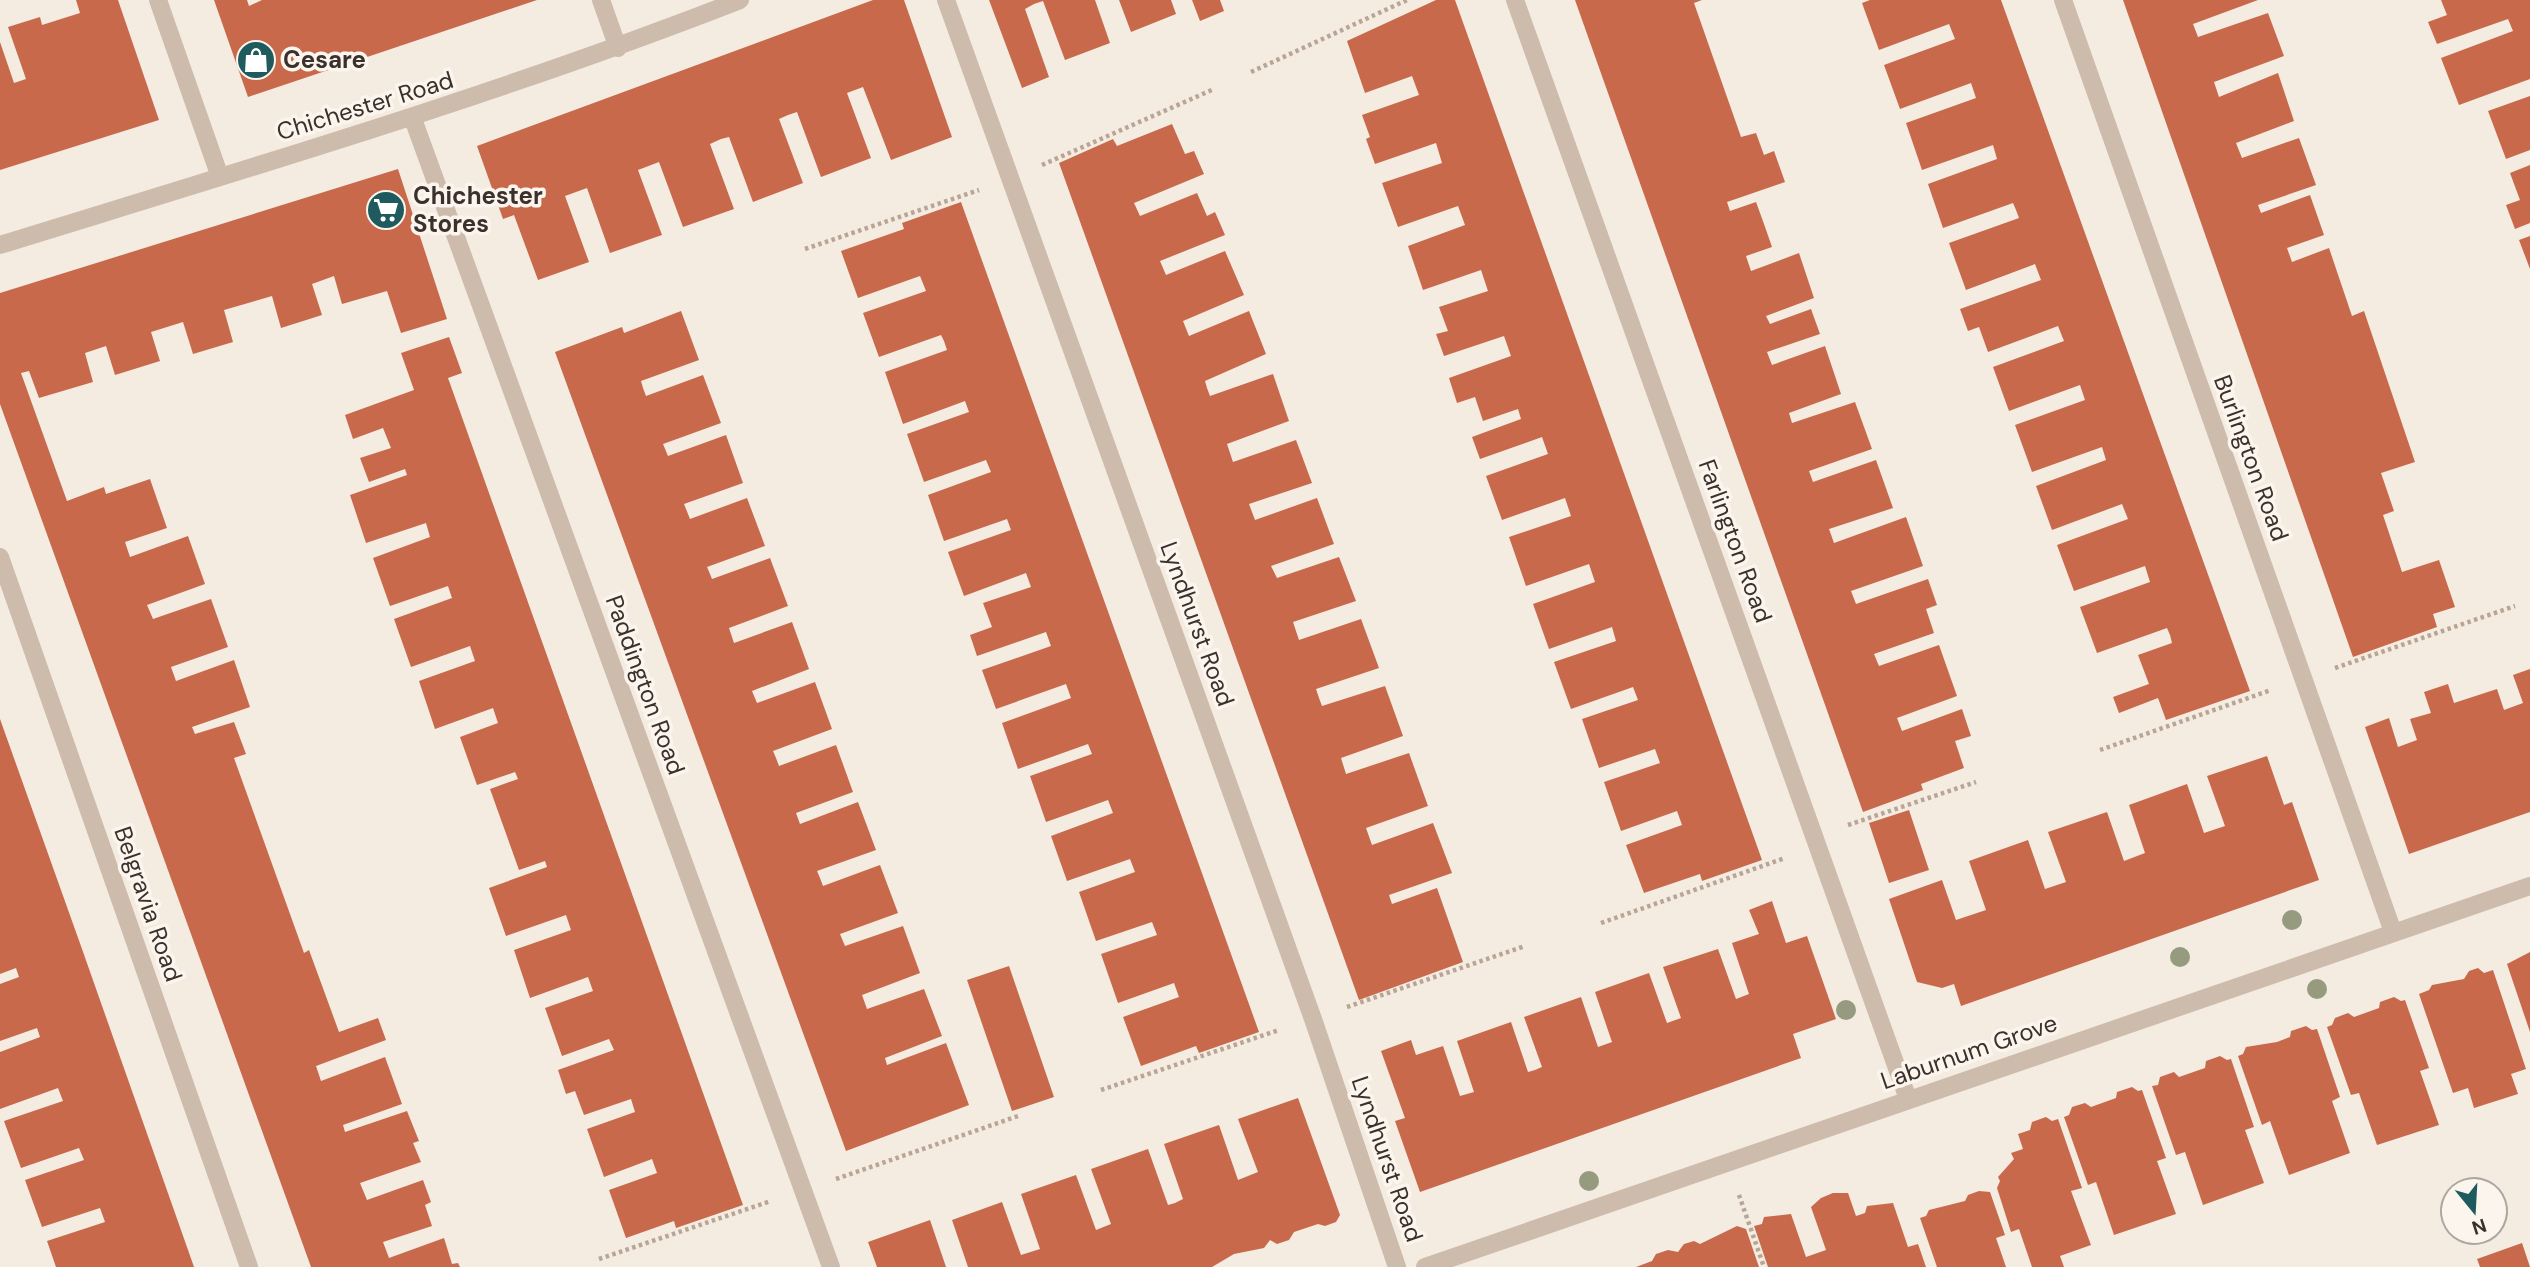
<svg xmlns="http://www.w3.org/2000/svg" width="2530" height="1267" font-family="'DM Sans',sans-serif">
<style>
.building{fill:#c8694b}
.lines{fill:none;stroke-linecap:round;stroke-linejoin:round}
.path{stroke:#b9a596;stroke-width:4.5;stroke-dasharray:3.5 3.5;stroke-linecap:butt}
.minor{stroke:#cdbbac;stroke-width:18}
.tree{fill:#969b7f}
.labels{text-anchor:middle;stroke-width:7;stroke-linejoin:round;paint-order:stroke}
.poi-label{font-size:24px;font-weight:bold;fill:#3b302b;stroke:#fbf5ee;text-anchor:start}
.street-label{font-size:24px;fill:#3b302b;stroke:#fbf5ee}
</style>
<rect width="100%" height="100%" fill="#f4ebe1"/>
<path class="building" d="M76 0H118L159 120 0 170V42L14 83 26 79 8 27 40 17 42 25 80 13Z
M214 0H247L249 6 262 0H537L248 97Z
M873 0H904L952 137 891 160 863 87 847 93 871 158 821 177 797 112 788 115 779 119 803 183 753 202 729 137 721 139 710 144 734 209 683 227 659 162 638 170 662 235 610 253 587 188 565 196 589 262 538 280 514 215 503 219 477 146Z
M989 0H1095L1110 43 1065 60 1043 1 1034 4 1025 9 1049 77 1022 88Z
M1119 0H1171L1176 14 1131 32Z
M1192 0H1220L1224 11 1200 21Z
M1436 0H1455L1762 860 1702 881 1700 874 1644 893 1626 845 1682 825 1677 811 1621 831 1604 782 1660 763 1655 749 1599 768 1582 719 1638 700 1633 687 1571 709 1554 662 1616 641 1612 627 1549 649 1533 604 1595 582 1589 564 1526 586 1509 537 1571 516 1565 498 1502 520 1486 476 1548 454 1542 437 1480 459 1472 437 1521 419 1518 409 1483 421 1475 397 1457 403 1449 378 1511 356 1504 336 1444 356 1436 334 1448 331 1439 307 1488 291 1481 270 1423 290 1408 246 1465 225 1458 206 1398 227 1382 183 1442 163 1436 143 1375 164 1366 139 1370 137 1362 115 1419 95 1412 76 1365 93 1347 41Z
M1575 0H1702L1694 3 1741 137 1756 133 1764 155 1774 151 1785 182 1727 202 1730 211 1756 202 1764 224 1772 247 1746 256 1751 271 1799 253 1814 298 1766 316 1770 324 1811 309 1820 334 1767 352 1772 365 1825 346 1841 394 1789 413 1792 423 1855 402 1872 449 1809 471 1813 482 1876 460 1893 508 1829 529 1834 543 1906 517 1923 566 1851 591 1856 604 1928 579 1937 605 1926 609 1934 633 1874 654 1879 666 1939 645 1957 696 1897 718 1902 731 1962 709 1971 736 1955 741 1964 768 1921 784 1923 790 1863 812Z
M1870 0H2001L2250 691 2166 720 2158 698 2119 713 2113 697 2149 684 2138 655 2172 643 2170 635 2167 628 2097 653 2080 607 2150 582 2145 566 2074 591 2057 545 2128 519 2122 504 2052 530 2036 486 2106 460 2102 447 2032 472 2015 425 2085 400 2080 385 2009 411 1993 367 2064 341 2058 326 1988 352 1979 327 1968 331 1960 309 2041 280 2035 264 1966 290 1949 243 2019 218 2016 210 2013 203 1943 228 1928 184 1997 159 1993 145 1922 170 1906 123 1976 98 1971 83 1900 109 1884 65 1955 39 1949 24 1879 50 1862 3Z
M2123 0H2258L2193 24 2198 37 2268 13 2284 56 2214 82 2219 97 2278 73 2294 121 2236 143 2242 158 2299 138 2316 185 2258 205 2261 213 2310 195 2324 235 2287 248 2292 262 2329 248 2352 316 2364 311 2415 462 2381 473 2394 511 2383 515 2402 572 2439 560 2455 607 2433 614 2437 627 2353 657Z
M2441 0H2530V79L2459 105 2441 58 2513 31 2508 19 2437 44 2428 22 2447 15Z
M2530 96V150L2506 159 2488 111Z
M1172 124 1185 154 1194 151 1204 174 1134 203 1140 216 1197 193 1207 216 1215 212 1225 235 1160 261 1166 275 1225 251 1244 295 1183 321 1189 336 1249 311 1266 354 1205 381 1207 388 1210 396 1273 374 1289 421 1227 444 1233 462 1296 440 1312 483 1249 504 1255 520 1317 498 1334 544 1271 566 1277 578 1339 557 1356 601 1293 622 1299 640 1361 619 1379 668 1316 689 1319 698 1322 706 1385 686 1403 736 1341 758 1346 774 1409 753 1428 806 1366 828 1372 845 1433 823 1452 873 1389 895 1392 904 1437 888 1463 962 1359 1000 1059 163 1113 139 1117 146Z
M2530 165V223L2515 229 2506 205 2520 200 2510 173Z
M398 169 447 319 401 333 387 291 342 304 334 276 312 284 322 315 281 328 272 296 224 310 233 342 193 354 183 322 151 332 160 361 115 375 106 346 85 353 93 382 39 398 29 371 21 373 67 501 104 487 106 494 150 479 167 528 125 542 130 557 188 536 205 584 147 605 153 619 211 599 228 647 171 667 176 681 234 660 250 707 192 727 195 734 234 722 246 754 234 758 304 953 309 950 339 1032 378 1018 386 1040 316 1066 321 1081 385 1057 402 1104 343 1125 345 1132 407 1111 419 1141 413 1143 421 1162 360 1183 367 1200 423 1180 431 1202 425 1205 432 1226 383 1242 389 1258 444 1238 452 1264 458 1263 460 1267H311L0 404V293Z
M961 202 1259 1032 1199 1053 1196 1046 1141 1066 1123 1017 1179 997 1174 983 1118 1003 1101 954 1157 935 1152 922 1096 941 1079 892 1135 872 1130 859 1067 881 1051 836 1113 813 1108 800 1046 822 1030 776 1092 754 1088 744 1018 769 1002 723 1071 698 1066 684 996 709 982 670 1051 646 1046 632 977 656 970 635 992 627 983 603 1031 587 1026 573 964 596 948 552 1011 530 1007 519 944 541 928 495 991 472 986 460 924 482 907 434 969 412 965 401 903 424 885 372 947 350 944 341 941 335 879 357 863 313 926 291 920 276 858 298 841 251 904 229 902 223Z
M2530 236V269L2519 240Z
M681 311 699 360 641 381 643 388 646 396 703 375 721 423 663 444 668 456 726 435 743 483 684 504 690 519 747 498 765 546 707 567 710 574 712 579 770 558 788 606 729 628 734 643 792 622 809 669 752 691 757 703 815 682 832 729 773 751 776 758 779 766 836 745 853 792 796 813 800 824 858 802 876 850 817 871 820 878 823 886 880 865 898 913 840 934 845 946 903 926 920 973 862 995 867 1009 924 989 942 1036 885 1058 887 1065 946 1043 969 1105 846 1151 555 352 622 327 624 333Z
M449 337 462 373 448 378 743 1205 676 1228 674 1221 626 1238 609 1190 657 1173 652 1159 604 1177 587 1129 635 1112 631 1099 584 1115 575 1091 566 1094 558 1070 614 1050 609 1039 562 1056 545 1008 593 991 588 977 530 998 514 950 571 930 566 915 506 936 489 888 547 867 545 861 519 870 490 789 518 779 515 772 477 785 460 737 498 723 493 708 435 729 419 681 475 661 470 646 411 667 394 619 452 598 448 586 390 606 373 558 430 537 426 523 366 543 350 495 407 475 405 469 369 482 360 458 391 448 383 428 353 439 345 415 414 390 401 353Z
M2530 669V812L2409 854 2365 727 2389 718 2398 747 2417 740 2410 719 2431 713 2424 692 2448 684 2454 703 2497 689 2504 710 2523 703 2513 675Z
M0 719 82 949 194 1267H56L47 1241 105 1222 100 1208 42 1227 34 1205 25 1180 84 1160 79 1148 21 1168 4 1121 63 1101 58 1088 0 1109V1052L40 1037 37 1028 0 1041V984L19 977 16 968 0 974Z
M2267 756 2284 805 2292 802 2319 880 1961 1006 1954 984 1942 988 1917 982 1889 899 1942 880 1956 920 1986 910 1969 861 2028 840 2045 889 2066 882 2048 832 2107 812 2124 861 2145 853 2129 805 2187 784 2204 833 2225 826 2207 776Z
M1909 810 1929 870 1889 883 1869 823Z
M1772 901 1786 943 1807 936 1836 1019 1793 1034 1801 1058 1420 1192 1395 1121 1405 1118 1381 1051 1411 1040 1416 1055 1443 1046 1460 1096 1474 1092 1457 1041 1511 1022 1528 1072 1535 1070 1542 1067 1524 1017 1581 997 1598 1047 1612 1042 1595 992 1649 973 1667 1023 1681 1018 1663 967 1718 949 1736 999 1749 994 1732 943 1759 934 1749 910Z
M2530 952V1032L2507 964Z
M1009 966 1054 1097 1012 1111 967 980Z
M2478 968 2484 973 2493 970 2526 1069 2511 1074 2518 1094 2474 1108 2468 1088 2453 1093 2419 994 2429 990 2432 985 2464 979 2469 971Z
M2394 997 2401 1001 2405 1000 2429 1068 2420 1071 2439 1125 2377 1145 2359 1093 2351 1095 2327 1027 2332 1025 2335 1018 2348 1013 2354 1017 2379 1008 2380 1002Z
M2306 1026 2312 1030 2317 1029 2340 1097 2332 1101 2350 1153 2289 1175 2270 1121 2262 1125 2238 1056 2243 1054 2246 1047 2277 1042 2290 1037 2291 1031Z
M2220 1056 2227 1060 2231 1059 2254 1127 2245 1130 2264 1183 2203 1205 2185 1152 2176 1155 2152 1086 2158 1085 2160 1077 2174 1072 2179 1077 2205 1068 2206 1061Z
M2132 1087 2138 1091 2142 1090 2166 1158 2157 1161 2176 1214 2114 1235 2096 1182 2088 1185 2064 1117 2069 1115 2072 1107 2085 1103 2091 1107 2116 1098 2117 1092Z
M1298 1098 1340 1215 1336 1222 1325 1226 1318 1224 1294 1232 1289 1240 1277 1244 1270 1240 1264 1248 1234 1254 1212 1267H968L952 1220 1002 1202 1021 1255 1040 1249 1021 1194 1076 1175 1096 1230 1111 1224 1091 1169 1148 1149 1168 1205 1175 1203 1183 1199 1164 1144 1219 1125 1238 1180 1258 1172 1238 1119Z
M2046 1117 2052 1121 2058 1119 2082 1188 2071 1191 2091 1245 2060 1256 2064 1267H2032L2019 1229 2011 1232 1997 1188 2000 1181 1998 1177 2014 1159 2011 1153 2023 1149 2018 1134 2030 1130 2032 1122Z
M1979 1191 1990 1192 2005 1235 1996 1238 2006 1267H1937L1920 1218 1926 1216 1929 1210 1965 1201 1968 1195Z
M1833 1193H1848L1856 1216 1865 1213 1867 1206 1893 1203 1908 1247 1918 1244 1926 1267H1768L1754 1226 1762 1224 1764 1217 1791 1214 1806 1257 1826 1250 1811 1207 1821 1198Z
M930 1220 946 1267H877L868 1242Z
M1737 1226 1746 1229 1759 1267H1636L1652 1261 1656 1254 1668 1250 1678 1252 1684 1244 1694 1241 1700 1244Z
M2522 1243 2530 1267H2480L2477 1259Z"/>
<g class="lines">
<path class="path" d="M1251 72 1407 0
M1042 165 1214 89
M805 249 979 190
M2335 668 2515 606
M2100 750 2271 690
M1848 825 1976 782
M1601 923 1785 858
M1347 1007 1525 946
M1101 1090 1279 1030
M836 1179 1021 1115
M1739 1195 1764 1267
M599 1259 771 1201"/>
<path class="minor" d="M158 0 220 177
M601 0 618 48
M946 0 1313 1019 1397 1267
M1515 0 1908 1099
M2063 0 2393 932
M413 119 831 1267
M0 245C249 168 497 95 740 0
M0 557 249 1267
M1425 1267 2530 886"/>
</g>
<g class="tree">
<circle cx="2292" cy="920" r="10"/>
<circle cx="2180" cy="957" r="10"/>
<circle cx="2317" cy="989" r="10"/>
<circle cx="1846" cy="1010" r="10"/>
<circle cx="1589" cy="1181" r="10"/>
</g>
<defs>
<symbol id="shop-disc" viewBox="-11 -11 22 22"><circle r="9.5" fill="#1f5a5e" stroke="#fbf5ee"/><path d="M-5-2.5h2.3a2.7 3.5 0 0 1 5.4 0H5L5.5 6h-11ZM-1.5-2.5h3a1.5 2.3 0 0 0-3 0Z" fill="#fff"/></symbol>
<symbol id="supermarket-disc" viewBox="-11 -11 22 22"><circle r="9.5" fill="#1f5a5e" stroke="#fbf5ee"/><path d="M-6-5.5h2.5l.6 2H6L4.5 2H-2.5L-4.4-4H-6ZM-1.5 3.2a1.3 1.3 0 1 0 .1 0ZM3 3.2a1.3 1.3 0 1 0 .1 0Z" fill="#fff"/></symbol>
</defs>
<g fill-rule="evenodd">
<use href="#shop-disc" x="234" y="38" width="44" height="44"/>
<use href="#supermarket-disc" x="364" y="188" width="44" height="44"/>
</g>
<g class="labels">
<g class="poi-label">
<text x="283" y="68">Cesare</text>
<text x="413" y="204">Chichester<tspan x="413" dy="28">Stores</tspan></text>
</g>
<g class="street-label">
<text transform="translate(365 106) rotate(-17)" y="8">Chichester Road</text>
<text transform="translate(2251 458) rotate(70)" y="8">Burlington Road</text>
<text transform="translate(1735 541) rotate(70)" y="8">Farlington Road</text>
<text transform="translate(1197 624) rotate(70)" y="8">Lyndhurst Road</text>
<text transform="translate(645 685) rotate(70)" y="8">Paddington Road</text>
<text transform="translate(148 904) rotate(71)" y="8">Belgravia Road</text>
<text transform="translate(1969 1052) rotate(-19)" y="8">Laburnum Grove</text>
<text transform="translate(1387 1159) rotate(71)" y="8">Lyndhurst Road</text>
</g>
</g>
<g transform="translate(2474 1211) rotate(162)"><circle r="33" fill="#fbf5ee" stroke="#aea6a0" stroke-width="2"/>
<path d="M0-5L12 26L0 18L-12 26Z" fill="#1f5a5e"/>
<text y="-10" font-size="19" font-weight="bold" text-anchor="middle" fill="#3b302b">N</text>
</g>
</svg>
